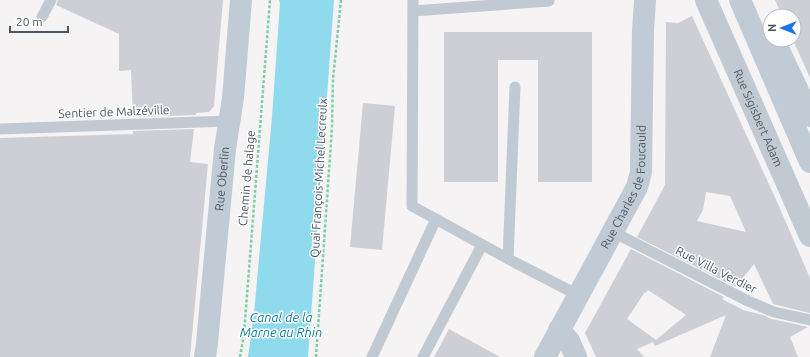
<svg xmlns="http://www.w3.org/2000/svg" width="810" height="357" font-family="Ubuntu,sans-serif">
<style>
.water{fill:#90daee}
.building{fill:#cdcfd5;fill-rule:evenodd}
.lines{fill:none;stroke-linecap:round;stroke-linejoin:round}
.path{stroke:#7ad0a6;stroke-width:2.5;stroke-dasharray:3 2;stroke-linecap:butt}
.lane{stroke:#c1cad2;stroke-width:11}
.street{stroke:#c1cad2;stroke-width:22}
.secondary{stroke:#c1cbd6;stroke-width:22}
.labels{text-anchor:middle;stroke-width:3;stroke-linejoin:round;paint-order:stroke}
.street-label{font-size:12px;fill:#4a5661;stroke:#fff}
.water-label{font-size:13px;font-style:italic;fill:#0c7c9b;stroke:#fff}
</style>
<rect width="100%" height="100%" fill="#f5f3f3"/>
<path class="water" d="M279 0H334L308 357H248L254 313 272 117 280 3Z"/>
<path class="building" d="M58 0H223L214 106 209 112 196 113V115L133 117 131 70 119 71V34L56 5Z
M775 0H810V78L793 40H794V16H782Z
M692 16 778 204 810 278V313L773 304 754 264 736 287 637 237 665 185 666 22 678 23ZM706 192 730 196 746 232 697 221 703 210Z
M444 32H592V182H538V60H498V182H444Z
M363 103 395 106 382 250 350 247Z
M194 129 190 162 208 164 190 357H0V138L133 134V131Z
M631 249 724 297 722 299 743 310 763 315 772 319 808 327 790 337 798 357H710L726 315 655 346 653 342 637 349 644 357H596L585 333ZM648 290 686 315 656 340 627 319 645 292 646 293Z
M449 329 500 357H434Z"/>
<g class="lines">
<path class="path" d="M240 357 244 334 270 0
M316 357 332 128 333 79 341 0"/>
<path class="lane" d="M413 0 412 206 514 262 578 295
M413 11 549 1V0
M42 17 51 0
M0 129 229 121
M613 232 748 301 774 312 810 320
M508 259 515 87
M372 357 436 219
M423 357 482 245"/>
<g class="street">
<path id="s1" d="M706 0 810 236"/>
<path d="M559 330 569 341 576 357"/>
</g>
<g class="secondary">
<path d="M740 0 810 162"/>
<path d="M774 40 810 116"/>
<path id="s2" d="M205 357 207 343 225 149 233 98 241 0"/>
<path id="s3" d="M545 357 637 187 641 172 643 31 645 0"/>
</g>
</g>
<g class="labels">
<g class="street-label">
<text transform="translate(114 112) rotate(-2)" y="4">Sentier de Malzéville</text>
<text dy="4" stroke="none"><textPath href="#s1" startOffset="129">Rue Sigisbert Adam</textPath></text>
<text dy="4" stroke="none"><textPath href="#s2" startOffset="179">Rue Oberlin</textPath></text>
<text transform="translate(247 178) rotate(-85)" y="4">Chemin de halage</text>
<text transform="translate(319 178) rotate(-87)" y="4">Quai François-Michel Lecreulx</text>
<text dy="4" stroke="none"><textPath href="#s3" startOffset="190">Rue Charles de Foucauld</textPath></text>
<text transform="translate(716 270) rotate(27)" y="4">Rue Villa Verdier</text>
</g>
<g class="water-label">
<text x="281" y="322">Canal de la<tspan x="281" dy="15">Marne au Rhin</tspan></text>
</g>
</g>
<g transform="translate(782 28) rotate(270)"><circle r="19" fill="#ffffff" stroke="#b7bbc0"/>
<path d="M0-3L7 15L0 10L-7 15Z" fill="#1a73e8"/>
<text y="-6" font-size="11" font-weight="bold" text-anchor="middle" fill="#4a5661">N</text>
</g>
<path d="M10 26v6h58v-6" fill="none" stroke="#4a5661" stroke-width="2"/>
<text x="16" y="26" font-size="12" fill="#4a5661" stroke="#ffffff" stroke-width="3" paint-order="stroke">20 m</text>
</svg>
